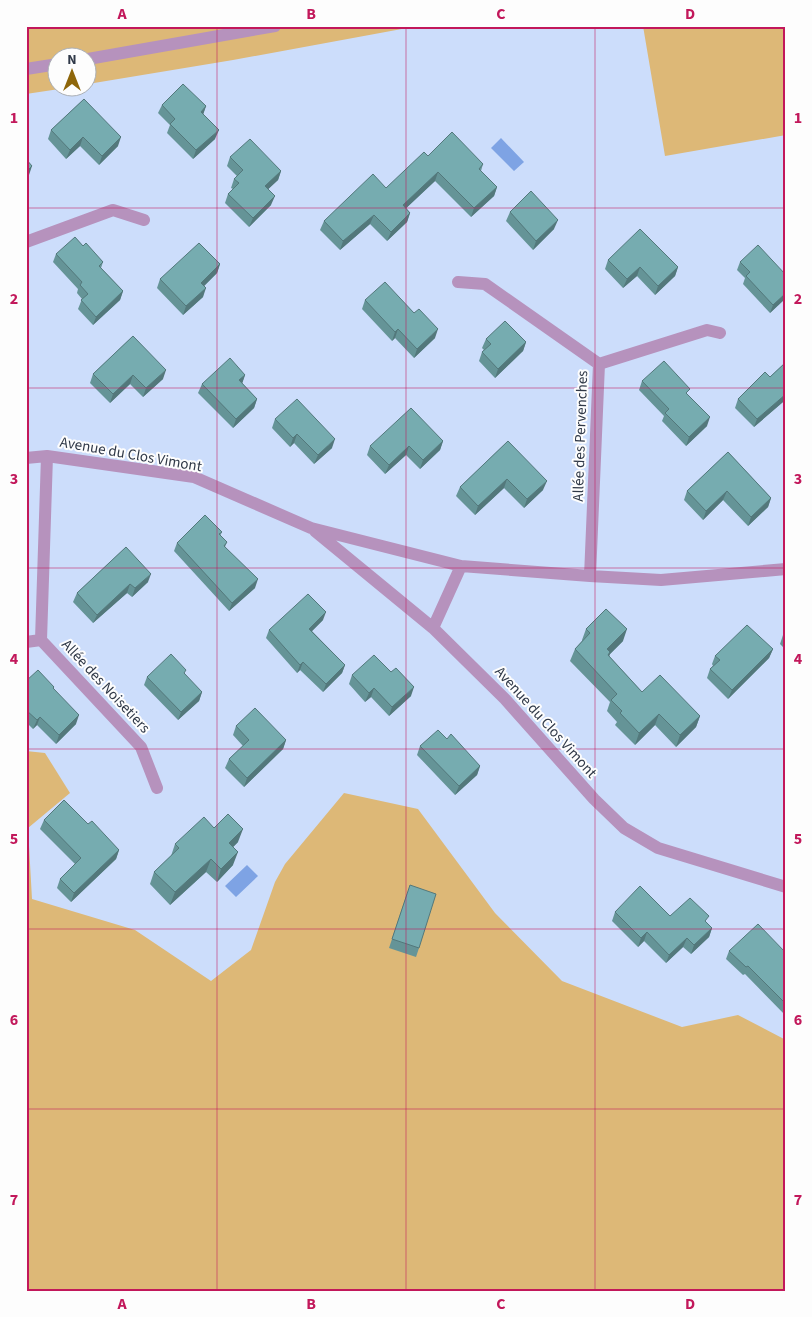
<svg xmlns="http://www.w3.org/2000/svg" width="812" height="1317" font-family="'Source Sans 3',sans-serif">
<style>
.green{fill:#ddb877}
.water{fill:#7ea3e4}
.lines{fill:none;stroke-linecap:round;stroke-linejoin:round}
.minor{stroke:#b692bd;stroke-width:12}
.wall{fill:#659497}
.shaded-wall{fill:#53787b}
.building{fill:#76acb0;stroke:#53787b}
.grid{fill:none;stroke:#c2185b;stroke-width:1;stroke-opacity:0.55}
.labels{text-anchor:middle;stroke-width:4;stroke-linejoin:round;paint-order:stroke}
.street-label{font-size:15px;fill:#303948;stroke:#fdfdfd}
.neatline{fill:none;stroke:#c2185b;stroke-width:2}
.grid-label{font-size:16px;text-anchor:middle;font-weight:bold;fill:#c2185b}
</style>
<rect width="100%" height="100%" fill="#ccddfb"/>
<path class="green" d="M26 26H418L233 60 88 84V58H58V88H66L26 94Z
M643 26H786V135L665 156Z
M26 751 45 753 70 793 28 828 32 899 135 930 211 981 251 950 275 882 285 864 344 793 418 809 495 913 562 981 682 1027 738 1015 784 1039 786 1041V1291H26Z"/>
<path class="water" d="M501 138 524 162 514 171 491 148Z
M247 865 258 876 236 897 225 886Z"/>
<g class="lines">
<path class="minor" d="M88 59 275 26
M26 69 58 64
M26 242 113 210 144 220
M458 282 485 284 599 364
M47 456 41 640 141 747 157 788
M26 458 47 456 194 477 311 528 461 566 590 576 661 580 786 569
M315 531 433 628 505 699 594 799 624 828 658 848 786 887
M590 576 599 364 707 330 720 333
M433 628 461 566
M26 642 41 640"/>
</g>
<path class="wall" d="M84 99 118 146 99 165 80 146 66 159 48 139 51 130Z
M162 105 206 106 203 114 215 139 193 159 167 133 170 125 158 113Z
M428 156 483 164 481 171 497 187 494 196 471 217 435 181 406 208 410 213 407 222 387 241 370 224 340 250 320 230 324 221 386 188Z
M230 157 281 171 278 180 268 189 271 205 249 227 225 203 228 194 233 189 231 188 234 179 237 176 227 166Z
M510 212 554 229 533 250 506 221Z
M83 246 103 262 101 268 123 291 120 300 93 325 78 309 82 299 77 293 78 289 53 262 56 254Z
M608 260 678 267 675 276 655 295 637 276 623 288 605 269Z
M740 262 786 275V298L770 313 743 284 745 278 737 270Z
M220 264 217 273 204 286 203 297 183 315 157 288 160 279Z
M365 300 435 338 414 358 395 338 392 341 362 309Z
M133 336 163 379 143 397 130 384 110 403 90 383 93 374Z
M486 339 526 342 523 351 495 378 479 361 482 352 484 350 482 348Z
M786 362V405L783 402 754 427 735 408 738 399 770 377Z
M245 375 242 383 257 399 254 408 233 428 198 393 202 384Z
M642 381 688 395 707 426 686 446 662 421 664 416 639 390Z
M275 419 332 448 314 464 294 443 290 447 272 428Z
M443 441 440 450 420 469 406 455 385 474 367 455 370 446Z
M508 441 543 490 524 508 504 488 475 515 456 496 460 487Z
M728 452 771 498 768 507 748 526 723 500 703 520 684 500 687 491Z
M222 532 220 536 227 542 225 547 255 588 229 611 174 551 177 543Z
M126 547 148 582 132 597 127 593 93 623 73 602 77 593Z
M323 620 312 631 345 665 342 673 323 692 300 670 297 673 266 638 269 630Z
M586 629 623 641 610 654 609 656 642 692 700 716 696 727 676 747 655 725 635 745 615 725 617 722 607 711 610 702 570 661 575 649 582 641V640Z
M786 633V650L780 644 783 635Z
M773 649 769 658 728 699 707 678 710 669 713 666 712 664 715 656Z
M352 675 411 696 389 716 371 697 365 702 349 684Z
M147 677 202 692 199 701 178 720 144 685Z
M26 681 54 687V689L76 724 56 744 37 725 33 729 26 722Z
M236 726 286 740 283 749 244 787 225 768 229 759 243 746 233 735Z
M447 739 480 766 477 775 455 795 417 755 420 746Z
M44 820 119 850 116 859 71 902 57 888 60 879 75 864 40 829Z
M238 842 233 847V865L217 882 206 872 170 905 150 884 154 872 171 856 175 844Z
M407 894 419 948 416 957 389 948Z
M615 912 670 916 707 923 712 928 709 937 691 954 683 947 666 963 644 941 638 947 612 921Z
M729 951 786 953V1016L745 974 743 975 726 959Z"/>
<path class="shaded-wall" d="M206 106 203 115 201 112Z
M219 130 215 139 193 159 196 150Z
M83 137 80 146 66 159 70 150Z
M121 137 118 146 99 165 102 156Z
M32 166 29 175 26 177V172Z
M281 171 278 180 262 195 265 186Z
M438 172 435 181 400 214 403 205Z
M497 187 494 196 471 217 474 208Z
M275 196 271 205 249 227 253 218Z
M410 213 407 222 387 241 391 232Z
M374 215 370 224 340 250 343 241Z
M558 220 554 229 533 250 536 241Z
M220 264 217 273 198 292 201 283Z
M640 267 637 276 623 288 627 279Z
M678 267 675 276 655 295 658 286Z
M206 288 203 297 183 315 186 306Z
M123 291 120 300 93 325 96 317Z
M786 293V298L770 313 773 305Z
M398 329 395 338 392 341 395 332Z
M438 329 435 338 414 358 417 349Z
M526 342 523 351 495 378 498 369Z
M166 370 163 379 143 397 146 388Z
M133 375 130 384 110 403 113 394Z
M245 375 242 384 239 380Z
M786 394 783 402 754 427 757 419Z
M257 399 254 408 233 428 236 419Z
M710 417 707 426 686 446 689 437Z
M297 434 294 443 290 447 293 438Z
M335 439 332 448 314 464 318 455Z
M443 441 440 450 420 469 423 460Z
M409 446 406 455 385 474 389 465Z
M507 479 504 488 475 515 478 506Z
M547 481 543 490 524 508 527 499Z
M727 491 723 500 703 520 706 511Z
M771 498 768 507 748 526 751 517Z
M151 574 148 582 132 597 135 588Z
M258 579 255 588 229 611 232 603Z
M130 584 127 593 93 623 97 615Z
M326 612 323 620 306 637 309 629Z
M627 629 623 641 610 654 606 664 607 649Z
M773 649 769 658 728 699 732 690Z
M303 662 300 670 297 673 300 665Z
M345 665 342 673 323 692 326 684Z
M414 687 411 696 389 716 392 707Z
M374 688 371 697 365 702 369 693Z
M202 692 199 701 178 720 181 712Z
M659 714 655 725 635 745 639 733Z
M79 715 76 724 56 744 59 735Z
M700 716 696 727 676 747 680 735Z
M40 717 37 725 33 729 37 720Z
M286 740 283 749 244 787 247 778Z
M480 766 477 775 455 795 459 786Z
M243 829 238 842 224 856 229 843Z
M119 850 116 859 71 902 74 893Z
M238 852 233 865 217 882 221 869Z
M211 859 206 872 170 905 175 892Z
M712 928 709 937 691 954 694 945Z
M647 932 644 941 638 947 641 938Z
M687 938 683 947 666 963 669 955Z"/>
<path class="building" d="M183 84 206 106 201 112 219 130 196 150 170 124 175 119 162 105Z
M84 99 121 137 102 156 83 137 70 150 51 130Z
M452 132 483 164 479 169 497 187 474 208 438 172 403 205 410 213 391 232 374 215 343 241 324 221 373 174 386 188 424 152 428 156Z
M250 139 281 171 265 186 275 196 253 218 228 194 239 183 234 179 243 170 230 157Z
M26 159 32 166 26 172Z
M531 191 558 220 536 241 510 212Z
M640 229 678 267 658 286 640 267 627 279 608 260Z
M75 237 83 246 86 243 103 262 99 266 123 291 96 317 81 300 88 294 80 285 82 282 56 254Z
M199 243 220 264 201 283 206 288 186 306 160 279Z
M758 245 786 275V293L773 305 746 276 750 272 740 262Z
M385 282 414 313 419 309 438 329 417 349 398 329 395 332 365 300Z
M505 321 526 342 498 369 482 352 491 344 486 339Z
M133 336 166 370 146 388 133 375 113 394 93 374Z
M230 358 245 375 239 380 257 399 236 419 202 384Z
M664 361 690 389 686 393 710 417 689 437 665 413 669 409 642 381Z
M786 362V394L757 419 738 399 765 372 770 377Z
M297 399 335 439 318 455 297 434 293 438 275 419Z
M411 408 443 441 423 460 409 446 389 465 370 446Z
M508 441 547 481 527 499 507 479 478 506 460 487Z
M728 452 771 498 751 517 727 491 706 511 687 491Z
M205 515 222 532 219 534 227 542 224 546 258 579 232 603 177 543Z
M126 547 151 574 135 588 130 584 97 615 77 593Z
M308 594 326 612 309 629 345 665 326 684 303 662 300 665 269 630Z
M606 609 627 629 607 649 610 652 608 655 642 692 660 675 700 716 680 735 659 714 639 733 620 713 622 711 611 700 617 694 575 649 590 633 586 629Z
M747 625 773 649 732 690 710 669 720 660 715 656Z
M171 654 186 670 184 673 202 692 181 712 147 677Z
M374 655 391 672 396 668 414 687 392 707 374 688 369 693 352 675Z
M38 670 54 687 53 688 79 715 59 735 40 717 37 720 26 710V681Z
M255 708 286 740 247 778 229 759 249 740 236 726Z
M438 730 447 739 451 734 480 766 459 786 420 746Z
M64 800 88 824 92 821 119 850 74 893 60 879 81 858 44 820Z
M228 814 243 829 229 843 238 852 221 869 211 859 175 892 154 872 179 848 175 844 204 817 214 828Z
M410 885 436 894 419 948 392 939Z
M640 886 670 916 690 898 709 916 705 921 712 928 694 945 687 938 669 955 647 932 641 938 615 912Z
M758 924 786 953V1004L748 966 746 967 729 951Z"/>
<path class="grid" d="M217 26V1291M406 26V1291M595 26V1291M26 208H786M26 388H786M26 568H786M26 749H786M26 929H786M26 1109H786"/>
<g class="labels">
<g class="street-label">
<text transform="translate(580 436) rotate(-88)" y="5">Allée des Pervenches</text>
<text transform="translate(131 454) rotate(10)" y="5">Avenue du Clos Vimont</text>
<text transform="translate(106 686) rotate(47)" y="5">Allée des Noisetiers</text>
<text transform="translate(546 722) rotate(48)" y="5">Avenue du Clos Vimont</text>
</g>
</g>
<rect width="812" height="1317" fill="none" stroke="#fdfdfd" stroke-width="55"/>
<g transform="translate(72 72)"><circle r="24" fill="#fdfdfd" stroke="#abafb5"/>
<path d="M0-4L9 19L0 12L-9 19Z" fill="#8e660a"/>
<text y="-8" font-size="14" font-weight="bold" text-anchor="middle" fill="#303948">N</text>
</g>
<rect x="28" y="28" width="756" height="1262" class="neatline"/>
<g class="grid-label">
<text x="122" y="19">A</text>
<text x="311" y="19">B</text>
<text x="501" y="19">C</text>
<text x="690" y="19">D</text>
<text x="14" y="123">1</text>
<text x="798" y="123">1</text>
<text x="14" y="304">2</text>
<text x="798" y="304">2</text>
<text x="14" y="484">3</text>
<text x="798" y="484">3</text>
<text x="14" y="664">4</text>
<text x="798" y="664">4</text>
<text x="14" y="844">5</text>
<text x="798" y="844">5</text>
<text x="14" y="1025">6</text>
<text x="798" y="1025">6</text>
<text x="14" y="1205">7</text>
<text x="798" y="1205">7</text>
<text x="122" y="1309">A</text>
<text x="311" y="1309">B</text>
<text x="501" y="1309">C</text>
<text x="690" y="1309">D</text>
</g>
</svg>
